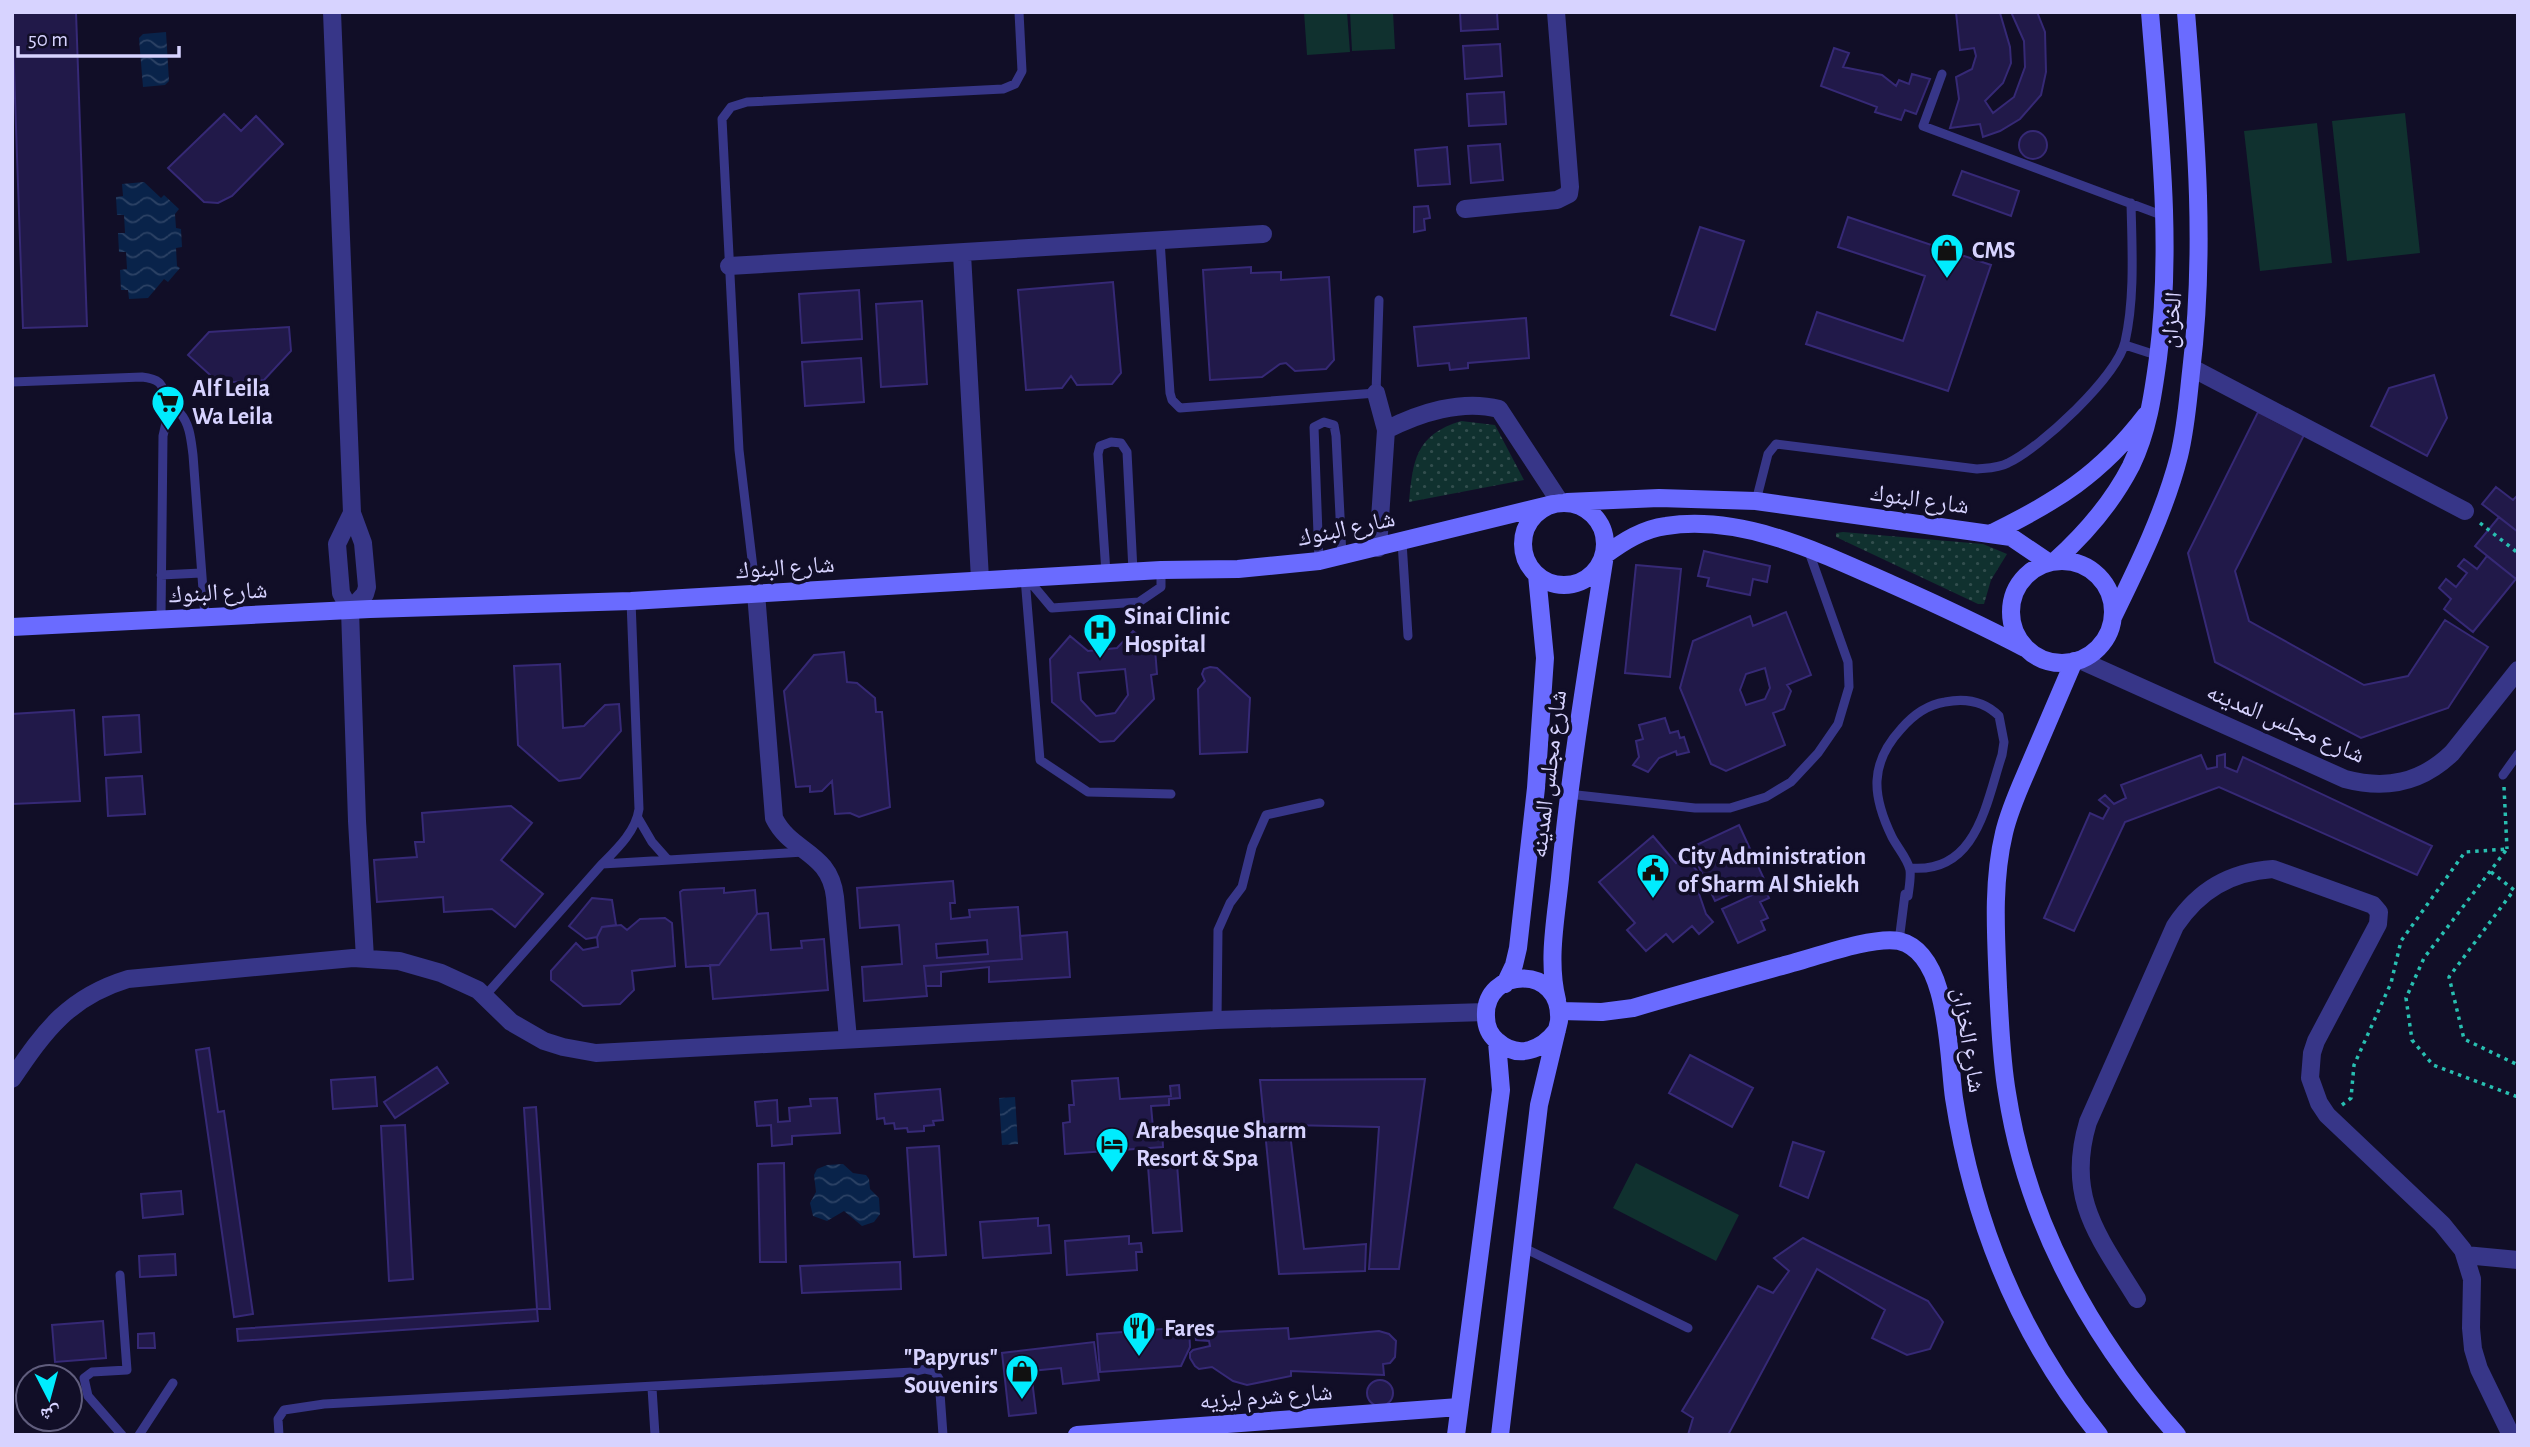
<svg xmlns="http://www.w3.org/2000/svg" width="2530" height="1447" font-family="'Alegreya Sans','Noto Naskh Arabic',sans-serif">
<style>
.grass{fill:url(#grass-dots)}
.pitch{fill:#10312f}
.water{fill:url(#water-waves)}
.building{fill:#211949;stroke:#362976;stroke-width:2;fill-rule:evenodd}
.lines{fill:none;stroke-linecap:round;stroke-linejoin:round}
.path{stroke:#28bfb1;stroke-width:3.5;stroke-dasharray:3.5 5;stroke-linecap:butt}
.lane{stroke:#373688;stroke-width:9}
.street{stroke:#373688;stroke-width:18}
.secondary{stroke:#6a6bff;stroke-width:18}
.labels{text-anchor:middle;stroke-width:7;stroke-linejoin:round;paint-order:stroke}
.poi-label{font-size:24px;font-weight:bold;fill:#d7d3ff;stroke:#110e27;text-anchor:start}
.street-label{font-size:24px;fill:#d7d3ff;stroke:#110e27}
</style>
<defs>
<pattern id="grass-dots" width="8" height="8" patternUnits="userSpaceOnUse" patternTransform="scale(1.75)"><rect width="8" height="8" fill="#10312f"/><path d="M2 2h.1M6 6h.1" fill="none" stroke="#324e4e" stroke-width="1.8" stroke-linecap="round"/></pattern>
<pattern id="water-waves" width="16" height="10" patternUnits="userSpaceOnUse" patternTransform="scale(1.75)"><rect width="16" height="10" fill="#09234a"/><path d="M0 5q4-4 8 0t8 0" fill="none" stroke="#2c4265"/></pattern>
</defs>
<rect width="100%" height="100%" fill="#110e27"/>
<path class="grass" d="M1461 421 1495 425 1524 480 1409 502C1413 461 1415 435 1461 421Z
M1843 532 1983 544 2007 554 1991 580 1984 604H1978L1836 537V533Z"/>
<path class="pitch" d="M1304 12H1347L1350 52 1307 55Z
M1350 12H1393L1395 49 1352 51Z
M2405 113 2420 253 2347 261 2332 121Z
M2317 123 2332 263 2260 271 2244 131Z
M1636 1163 1739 1215 1716 1261 1613 1208Z"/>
<path class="water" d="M166 32 169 81 165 85 143 87 139 38 143 34Z
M144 182 161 198 164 195 179 209 175 214 176 228 181 229 182 247 176 248 177 266 180 268 168 282 164 279 148 298 129 299 128 290H121L120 270 127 269 126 252H119L118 233H125L124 215H117L116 197 123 196 122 184Z
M1015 1097 1018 1144 1002 1145 999 1098Z
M843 1164 853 1173 866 1175 869 1179 870 1189 879 1198 880 1214 874 1222 862 1226 844 1211 827 1221 813 1216 810 1203 816 1192 814 1175 817 1169 827 1165Z"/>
<path class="building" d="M12 12H76L87 326 23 328Z
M1460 12H1497L1498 29 1461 31Z
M1956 12 2000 13 2010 47 2011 63 2003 83 1985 101 1993 113 2014 97 2025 67 2024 41 2011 12H2037L2045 32 2046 72 2041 95 2020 119 2000 131 1983 137 1980 124 1950 128 1959 99 1956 77 1972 69 1976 56 1974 48 1960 50Z
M1500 44 1502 76 1465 79 1463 46Z
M1834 48 1849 53 1843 67 1882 75 1896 86 1899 80 1909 84 1912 74 1930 79 1916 114 1905 110 1901 120 1875 112 1877 107 1821 86Z
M1504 92 1506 124 1469 126 1467 94Z
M224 114 241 131 256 116 283 144 232 196 218 203 204 202 168 168Z
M2019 145a14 14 0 1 1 28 0a14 14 0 1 1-28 0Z
M1500 144 1503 180 1471 183 1468 146Z
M1447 147 1450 184 1418 186 1415 150Z
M1962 171 2019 191 2011 216 1953 195Z
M1428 206 1430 218 1424 219 1425 230 1414 232V207Z
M1848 217 1991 265 1948 391 1806 344 1817 312 1903 341 1925 276 1838 247Z
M1700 227 1744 241 1715 330 1671 315Z
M1251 267V273L1281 272V280L1329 277 1334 360 1326 369 1295 371 1286 363 1280 364 1262 377 1210 380 1203 270Z
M1113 282 1121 373 1112 384 1077 385 1071 376 1062 388 1026 390 1018 290Z
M859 290 862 339 802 343 799 294Z
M922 301 927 384 881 387 876 304Z
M1526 318 1529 358 1468 363V368L1450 370 1449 363 1418 366 1414 327Z
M289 327 291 351 264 380 219 383 188 355 209 332Z
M861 358 864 402 805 406 802 362Z
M2434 375 2447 418 2427 456 2371 426 2389 388Z
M2258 412 2304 435 2235 571 2249 621 2364 685 2408 676 2445 620 2488 647 2448 708 2361 738 2215 662 2188 553Z
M2496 487 2513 500 2518 495V532L2482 504Z
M2499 517 2518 532V576L2516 579 2475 546Z
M1704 551 1770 566 1767 582 1753 579 1750 595 1707 586 1709 578 1698 576Z
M2487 556 2516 579 2473 632 2444 609 2451 599 2439 588 2446 579 2456 587 2467 573 2458 566 2464 559 2477 569Z
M1636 565 1681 569 1670 677 1625 673Z
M1786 612 1811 675 1787 685 1791 691 1784 709 1773 713 1785 745 1726 771 1711 764 1680 688 1693 641 1750 616 1753 626ZM1765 668 1770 688 1765 699 1746 705 1740 690 1746 674Z
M1133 631 1155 649 1157 674 1151 675 1154 699 1114 741 1100 742 1052 702 1050 659 1070 636 1088 651 1117 648ZM1125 669 1128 695 1115 713 1096 716 1081 700 1078 673Z
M844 652 847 682 857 683 875 698 876 712H882L890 807 859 817 850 813 835 814 832 781 822 791 810 792V786L796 787 784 691 814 655Z
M560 664 563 728 584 726 605 705 619 704 621 731 580 778 559 781 518 745 514 666Z
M1210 667 1217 668 1250 698 1247 752 1200 754 1198 689 1205 681 1202 674 1204 669Z
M74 710 80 801 12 804V714Z
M139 715 141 752 105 755 103 717Z
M1665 718 1670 733 1678 731 1680 738 1684 737 1689 752 1677 755 1676 751 1659 758 1648 772 1633 765 1639 757 1636 741 1643 739 1639 725Z
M2225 754V767L2237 772 2243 757 2432 846 2417 875 2219 787 2125 822 2074 931 2044 918 2090 813 2103 819 2109 808 2099 800 2105 795 2114 804 2126 798 2121 785 2201 755 2207 769 2217 767V756Z
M142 776 145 814 108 816 106 778Z
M511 806 532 823 501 860 543 894 515 927 492 909 444 912 443 897 377 902 374 860 417 857 415 842H424L422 813Z
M1739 825 1764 879 1715 901 1690 848Z
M1653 836 1676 863 1684 856 1700 874 1694 879 1706 914 1713 922 1699 934 1692 926 1673 942 1666 934 1646 951 1627 930 1635 923 1599 882Z
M953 881 955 903H950L951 919 970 917 969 910 1018 907 1022 959 924 966 927 996 864 1001 862 967 902 964 899 925 860 928 857 888ZM987 940 988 954 937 958 936 944Z
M724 888V893L755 890 757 914 719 965 686 967 680 892 683 890Z
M1765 889 1769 898 1760 902 1768 918 1761 921 1765 930 1738 943 1722 909Z
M592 898 612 900 616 925 602 927 597 937 586 939 569 926Z
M768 913 771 950 802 948 801 941 824 939 828 990 713 999 710 965H719L757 914Z
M665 918 672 923 675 966 632 971 634 990 620 1004 583 1006 551 980V971L576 943 583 950 598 947 597 937 602 927 621 925 627 930 640 919Z
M1067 932 1070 977 989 982V967L941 972V986H926L924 966 1022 959 1020 936Z
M209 1048 218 1112 224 1111 253 1314 234 1317 196 1050Z
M1690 1055 1753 1088 1732 1127 1669 1093Z
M437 1067 448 1083 395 1118 384 1102Z
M375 1077 377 1106 333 1109 331 1080Z
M1118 1078 1120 1099 1171 1096 1170 1086 1179 1085 1180 1098 1169 1099V1105L1151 1106 1153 1128H1162L1163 1147 1065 1154 1063 1123 1070 1122 1069 1105H1074L1072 1081Z
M1425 1079 1399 1269H1369L1379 1127 1289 1125 1304 1249 1366 1244 1365 1271 1279 1274 1260 1080Z
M940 1089 943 1120 933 1121 934 1125 924 1126V1131L908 1132 907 1128 895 1129 894 1123 885 1124 884 1118 877 1119 875 1094Z
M837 1098 840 1133 792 1136V1144L772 1146 771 1125 757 1126 755 1102 777 1100 778 1122 790 1121 789 1108 811 1106 810 1099Z
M536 1107 550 1309H537L524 1108Z
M405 1125 413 1279 389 1281 381 1126Z
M1793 1142 1824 1152 1808 1198 1780 1186Z
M939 1146 946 1255 914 1257 907 1148Z
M784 1163 786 1262H760L758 1164Z
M1177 1164 1182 1231 1153 1233 1148 1166Z
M181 1191 183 1214 143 1218 141 1194Z
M1038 1218V1226L1049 1225 1051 1253 983 1258 980 1222Z
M1129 1236V1244L1141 1243 1142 1252H1136L1137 1270 1067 1275 1065 1241Z
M1803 1238 1928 1301 1943 1322 1930 1349 1907 1355 1872 1338 1885 1310 1817 1269 1728 1435H1688L1693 1418 1682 1411 1758 1286 1773 1293 1789 1271 1774 1258Z
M175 1254 176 1275 140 1277 139 1256Z
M900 1262 901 1289 802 1293 800 1266Z
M537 1309 538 1321 238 1341 237 1329Z
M103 1321 106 1358 55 1362 52 1325Z
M1189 1327 1190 1347 1181 1366 1100 1372 1097 1334Z
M1288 1328 1289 1339 1379 1331 1389 1334 1396 1341 1395 1357 1390 1363 1383 1364 1384 1375 1291 1371V1376L1247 1385 1233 1381 1212 1367 1199 1369 1195 1366 1190 1358V1353L1193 1350 1210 1346 1209 1341 1196 1340 1195 1333Z
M154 1333 155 1348H138V1334Z
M1094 1342 1099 1380 1063 1384 1061 1368 1031 1371 1036 1413 1009 1416 1002 1353Z
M1367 1393a13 13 0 1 1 26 0a13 13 0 1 1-26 0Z"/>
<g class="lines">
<path class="path" d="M2480 523 2518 553
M2504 787 2507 849
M2491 872 2514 890 2449 977 2464 1039 2518 1065
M2342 1105 2351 1098 2354 1065 2391 983 2401 941 2465 852 2507 849 2424 958 2406 998 2412 1040 2433 1065 2518 1097"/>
<path class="lane" d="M1942 74 1923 126 2164 216
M1160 240 1170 393 1172 400 1180 408 1376 393 1379 300
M2125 345 2159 356
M12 382 142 377C170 380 159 392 171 406 174 409 177 410 180 413 190 424 191 440 193 455L205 617
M1756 501 1768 454 1776 444 1977 469C1987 468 1999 468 2008 463 2040 448 2117 377 2125 342 2135 298 2132 248 2131 203
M1402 542 1408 636
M1319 561 1314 427 1324 422 1334 425 1336 436 1342 556
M1106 573 1098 454 1100 446 1111 442 1121 443 1127 452 1133 571
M161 575 201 573
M1026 577 1052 608 1139 602 1161 587V570
M1025 578 1040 760 1088 792 1171 794
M756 593 739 450 722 119 731 107 747 102 1003 89 1015 84 1022 71 1019 12
M161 619 163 436 170 405
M2503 775 2518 754
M1568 794 1695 808H1730L1766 797 1791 782 1818 753 1838 724 1849 687 1848 662 1808 549
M638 818 652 842 668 860
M602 864C617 849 636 831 639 809L631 601
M1899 941 1905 894 1908 896C1909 888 1911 878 1910 870 1908 859 1897 847 1892 837 1872 796 1869 764 1901 729 1913 715 1926 705 1945 702 1965 698 1984 701 1999 716L2004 742 2002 755C1986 803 1977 874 1910 868
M484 997 602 864 804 852
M1217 1020 1218 930 1230 903 1242 887 1252 847 1266 815 1320 803
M1522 1247 1688 1328
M120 1275 127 1370 92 1372 84 1378 88 1396 122 1435
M652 1388 655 1435
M139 1435 173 1383
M279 1435 278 1419 284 1410 324 1404 913 1372 925 1369 934 1371 939 1379 943 1435"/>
<path class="street" d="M332 12 352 513 363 543 367 587 365 594 350 610
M1465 209 1557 200 1569 194 1570 187 1556 12
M962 254 980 579
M729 266 1263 234
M2192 368 2465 511
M1376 393 1386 430C1419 413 1462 399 1499 409L1560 502
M352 513 337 544 341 593 350 610 357 821 365 958
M1378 548 1386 430
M756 593 774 818C791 853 830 851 835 897L848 1039
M2080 660 2345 779C2386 790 2421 783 2452 753L2518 670
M12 1079C45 1030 69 997 128 979L353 958 399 961 441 973 478 990 511 1022 544 1041 563 1047 596 1053 1217 1020 1486 1012
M2465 1255 2518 1260
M2137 1299C2099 1237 2065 1198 2088 1122L2175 926C2199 890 2230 872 2273 869L2373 905 2379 912 2378 924 2316 1041 2312 1053 2310 1078 2319 1103 2327 1115 2442 1224 2463 1250 2472 1279 2471 1328 2473 1349 2479 1369 2511 1435"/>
<path class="secondary" d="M1567 502 1659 498 1756 501 2011 537 2048 562
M1523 544a41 41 0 1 1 82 0a41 41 0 1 1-82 0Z
M1990 534C2056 502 2101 474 2146 415
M2055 561C2086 533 2112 503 2131 466 2148 431 2153 395 2158 358 2173 243 2159 127 2150 12
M2011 612a51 51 0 1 1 102 0a51 51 0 1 1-102 0Z
M2113 617C2138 566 2165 511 2179 456 2186 428 2188 399 2191 372 2206 250 2196 134 2186 12
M12 627 370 609 631 601 1161 570 1238 569 1319 561 1553 504
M2074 661C2060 694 2046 726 2032 759 2022 783 2010 807 2004 833 1992 883 1996 936 1998 987 2000 1022 2001 1058 2007 1093 2027 1223 2091 1337 2177 1435
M1505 984 1514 965 1518 948 1536 788 1545 658 1537 575
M1557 1000C1547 961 1556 918 1560 878 1570 770 1588 663 1605 555 1624 541 1643 529 1666 526 1743 514 1823 554 1891 584 1936 604 1981 625 2025 648
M1560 1011 1602 1012 1633 1008C1687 992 1742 977 1796 962 1821 955 1875 936 1899 941 1950 953 1948 1057 1954 1098 1973 1221 2020 1337 2099 1435
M1077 1435 1459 1407
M1456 1435 1501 1090 1497 1042
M1500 1435 1539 1105 1559 1021C1563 963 1483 967 1486 1017 1486 1026 1490 1035 1497 1041 1518 1060 1542 1050 1557 1030"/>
</g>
<defs>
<symbol id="shop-pin" viewBox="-11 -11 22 30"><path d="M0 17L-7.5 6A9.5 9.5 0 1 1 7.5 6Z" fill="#00ecfe" stroke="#110e27"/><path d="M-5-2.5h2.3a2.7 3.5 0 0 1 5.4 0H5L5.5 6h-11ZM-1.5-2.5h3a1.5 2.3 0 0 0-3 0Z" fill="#111"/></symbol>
<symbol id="supermarket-pin" viewBox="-11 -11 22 30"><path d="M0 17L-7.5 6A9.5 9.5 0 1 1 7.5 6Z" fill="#00ecfe" stroke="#110e27"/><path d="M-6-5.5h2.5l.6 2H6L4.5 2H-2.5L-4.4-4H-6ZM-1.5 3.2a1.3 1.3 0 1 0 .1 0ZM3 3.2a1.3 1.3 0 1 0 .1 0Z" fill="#111"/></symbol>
<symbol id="hospital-pin" viewBox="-11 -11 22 30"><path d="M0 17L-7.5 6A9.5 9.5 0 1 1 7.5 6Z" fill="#00ecfe" stroke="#110e27"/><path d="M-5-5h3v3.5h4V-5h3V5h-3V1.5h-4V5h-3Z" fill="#111"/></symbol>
<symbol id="civic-pin" viewBox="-11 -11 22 30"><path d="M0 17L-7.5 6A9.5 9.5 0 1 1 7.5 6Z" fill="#00ecfe" stroke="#110e27"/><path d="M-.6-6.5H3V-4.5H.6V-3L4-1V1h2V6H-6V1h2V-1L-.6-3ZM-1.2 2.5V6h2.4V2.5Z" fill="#111"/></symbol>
<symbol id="hotel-pin" viewBox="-11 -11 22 30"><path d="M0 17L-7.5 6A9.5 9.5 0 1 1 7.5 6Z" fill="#00ecfe" stroke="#110e27"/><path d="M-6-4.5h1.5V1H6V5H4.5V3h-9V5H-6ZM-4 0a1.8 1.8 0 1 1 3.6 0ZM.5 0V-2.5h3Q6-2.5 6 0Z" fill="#111"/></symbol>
<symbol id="restaurant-pin" viewBox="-11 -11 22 30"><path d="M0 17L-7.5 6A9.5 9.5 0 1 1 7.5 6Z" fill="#00ecfe" stroke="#110e27"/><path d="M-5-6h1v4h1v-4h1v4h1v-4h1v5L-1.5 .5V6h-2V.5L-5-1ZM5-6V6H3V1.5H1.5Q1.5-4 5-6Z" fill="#111"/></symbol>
</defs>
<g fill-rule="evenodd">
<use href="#shop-pin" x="1928" y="231" width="38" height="52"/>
<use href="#supermarket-pin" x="149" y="383" width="38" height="52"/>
<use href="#hospital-pin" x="1081" y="611" width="38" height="52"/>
<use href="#civic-pin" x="1634" y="851" width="38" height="52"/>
<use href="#hotel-pin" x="1093" y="1125" width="38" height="52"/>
<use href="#restaurant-pin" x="1120" y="1309" width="38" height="52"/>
<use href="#shop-pin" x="1003" y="1352" width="38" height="52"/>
</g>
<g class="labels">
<g class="poi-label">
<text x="1972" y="258">CMS</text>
<text x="192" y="396">Alf Leila<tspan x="192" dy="28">Wa Leila</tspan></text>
<text x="1124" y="624">Sinai Clinic<tspan x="1124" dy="28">Hospital</tspan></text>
<text x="1678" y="864">City Administration<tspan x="1678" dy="28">of Sharm Al Shiekh</tspan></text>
<text x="1136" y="1138">Arabesque Sharm<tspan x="1136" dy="28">Resort &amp; Spa</tspan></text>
<text x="1164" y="1336">Fares</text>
<text x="998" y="1365" text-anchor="end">"Papyrus"<tspan x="998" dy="28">Souvenirs</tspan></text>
</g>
<g class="street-label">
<text transform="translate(2171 320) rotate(-85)" y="8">الخزان</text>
<text transform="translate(1920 499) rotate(8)" y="8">شارع البنوك</text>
<text transform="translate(1346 528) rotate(-12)" y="8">شارع البنوك</text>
<text transform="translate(785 567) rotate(-4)" y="8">شارع البنوك</text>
<text transform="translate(218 592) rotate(-3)" y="8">شارع البنوك</text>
<text transform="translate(2286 723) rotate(23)" y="8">شارع مجلس المدينه</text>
<text transform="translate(1548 774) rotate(-83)" y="8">شارع مجلس المدينه</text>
<text transform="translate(1969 1040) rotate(81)" y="8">شارع الخزان</text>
<text transform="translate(1266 1396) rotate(-4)" y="8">شارع شرم ليزيه</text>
</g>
</g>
<rect width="2530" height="1447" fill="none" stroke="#d7d3ff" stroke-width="28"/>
<g transform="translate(49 1398) rotate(174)"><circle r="33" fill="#110e27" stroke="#605d7d" stroke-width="2"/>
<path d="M0-5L12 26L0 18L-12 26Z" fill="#00ecfe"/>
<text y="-10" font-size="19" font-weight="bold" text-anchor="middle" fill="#d7d3ff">ش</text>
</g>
<path d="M18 46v10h161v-10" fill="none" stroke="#d7d3ff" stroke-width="3.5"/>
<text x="28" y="46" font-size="21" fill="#d7d3ff" stroke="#110e27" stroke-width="5" paint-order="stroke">50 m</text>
</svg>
